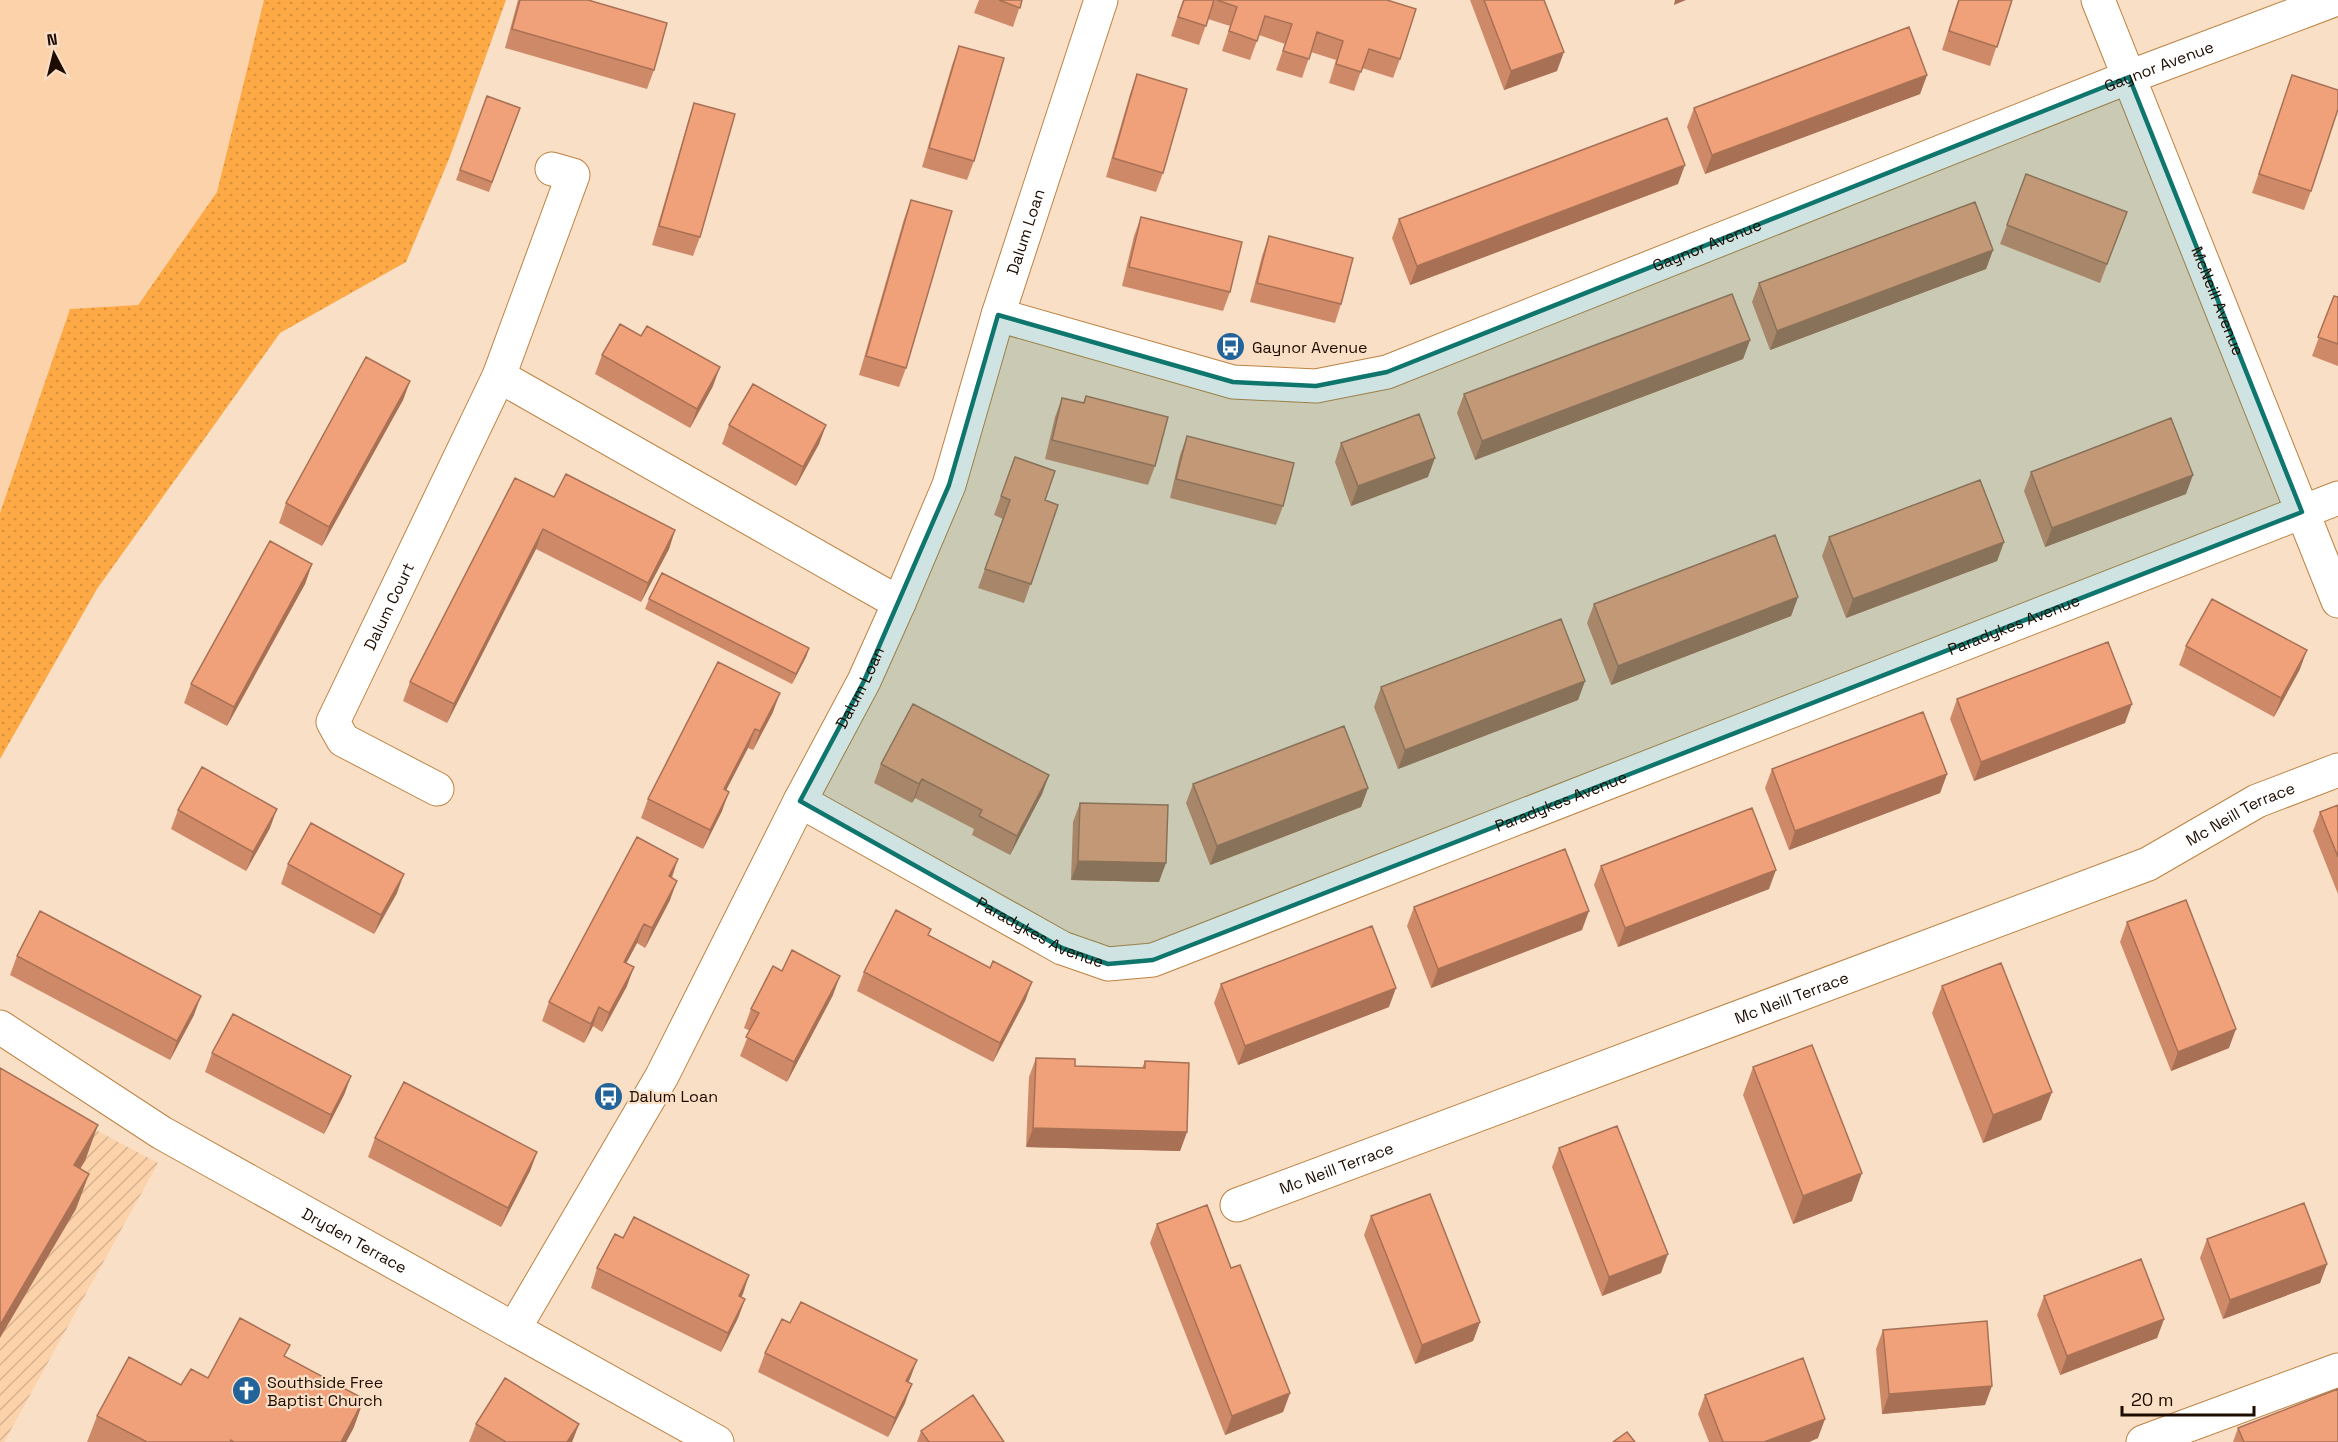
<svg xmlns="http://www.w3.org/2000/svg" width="2338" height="1442" font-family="'Space Grotesk',sans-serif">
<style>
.built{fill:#fbd2a9}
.industrial{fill:url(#industrial-furrows)}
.grass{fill:url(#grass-dots)}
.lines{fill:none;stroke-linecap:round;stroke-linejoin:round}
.minor-casing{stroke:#bd8241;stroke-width:35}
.minor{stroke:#fff;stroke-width:33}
.wall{fill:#ce8a68}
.shaded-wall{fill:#a87155}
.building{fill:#f0a179;stroke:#a87155;stroke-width:1.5}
.marked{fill:#0f766e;fill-opacity:0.2;stroke:#0f766e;stroke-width:4.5;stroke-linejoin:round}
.labels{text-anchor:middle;stroke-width:4.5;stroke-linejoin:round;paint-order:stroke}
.street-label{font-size:16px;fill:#1d0c00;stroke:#f9dfc6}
.poi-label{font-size:16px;fill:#1d0c00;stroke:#f9dfc6;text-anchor:start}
</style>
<defs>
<pattern id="industrial-furrows" width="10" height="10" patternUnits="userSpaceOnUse" patternTransform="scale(1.5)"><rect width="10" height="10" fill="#fbd2a9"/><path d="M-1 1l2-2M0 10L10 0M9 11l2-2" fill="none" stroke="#d7b390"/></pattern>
<pattern id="grass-dots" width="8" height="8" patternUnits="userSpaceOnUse" patternTransform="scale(1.5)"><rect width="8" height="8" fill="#fda945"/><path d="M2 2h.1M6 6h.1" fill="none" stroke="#d8903b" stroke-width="1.8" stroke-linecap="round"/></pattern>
</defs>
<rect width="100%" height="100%" fill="#f9dfc6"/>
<path class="built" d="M0 0H264L217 192 137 305 70 309 0 513Z"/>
<path class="industrial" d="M0 1079 158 1163 4 1442H0Z"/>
<path class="grass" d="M264 0H506L449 159 406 262 280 333 97 589 0 759V513L70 309 138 305 217 192Z"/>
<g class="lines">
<defs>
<g id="minor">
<path id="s1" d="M2098 0 2338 601"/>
<path id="s2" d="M998 315 1233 382 1316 386 1387 372 2129 77 2334 0"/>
<path d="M499 376 899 603"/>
<path id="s3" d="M437 789 343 740 333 722 499 376 573 175 552 169"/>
<path id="s4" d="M800 801 1062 948 1108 964 1153 960 2338 498"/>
<path id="s5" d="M0 1027 162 1133 717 1442"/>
<path id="s6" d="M1237 1205 2148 864 2257 801 2338 770"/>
<path id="s7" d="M514 1329 662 1076 800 801 864 681 899 603 949 485 998 315 1101 0"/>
<path d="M2143 1442 2338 1370"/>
</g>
</defs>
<use href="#minor" class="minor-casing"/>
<use href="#minor" class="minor"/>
</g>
<path class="wall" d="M518 0H588L654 70 647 89 505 48Z
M979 0H1022L1013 27 974 13Z
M1183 0H1387L1400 59 1393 78 1362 68 1354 91 1329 83 1336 60 1311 52 1302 78 1276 70 1285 44 1259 35 1250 60 1222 51 1230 26 1208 19 1199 45 1171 36Z
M1470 0H1544L1557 71 1504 90Z
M1958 0H2012L1990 66 1942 50Z
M959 46 974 161 967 180 922 167 952 65Z
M1137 74 1163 173 1156 192 1106 177 1130 94Z
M1927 75 1920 94 1705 174 1687 127 1694 108Z
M2292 75 2311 191 2304 210 2252 193Z
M487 96 520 108 489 192 456 180Z
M694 103 700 237 693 256 652 245 688 122Z
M2026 174 2127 212 2100 283 2000 244Z
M1678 184 1410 285 1392 238 1399 219Z
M911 200 906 368 899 387 859 375 904 219Z
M1141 217 1230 292 1223 311 1122 286 1134 236Z
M1269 236 1341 304 1335 323 1250 302 1262 256Z
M1993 250 1986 269 1770 350 1752 302 1759 283Z
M2334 296 2338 297V366L2312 356Z
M641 336 713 386 690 428 595 374 602 355Z
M1750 340 1743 359 1475 460 1457 413 1464 394Z
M410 381 403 400 322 546 279 523 286 503Z
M1086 396 1155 466 1148 485 1045 459 1055 417 1062 398 1083 403Z
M729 425H826L819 444 796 486 722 444Z
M1187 436 1283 506 1276 525 1170 498 1180 455Z
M1341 443 1428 477 1351 506 1335 462Z
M1015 457 1045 500 1058 505 1024 603 978 588 1003 519 994 515Z
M2031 472 2186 494 2045 547 2024 491Z
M554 497 675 530 669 549 641 602 536 549 447 723 403 701 410 682Z
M1829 537 2004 542 1997 561 1846 618 1822 556Z
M312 564 305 584 227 726 184 703 191 684Z
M1798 597 1791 616 1611 685 1587 623 1594 604Z
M649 599 809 648 806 657 792 684 645 609Z
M2186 646 2300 669 2274 717 2179 665Z
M1585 681 1578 700 1398 769 1374 707 1381 687Z
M1957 699 2125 723 1974 781 1950 719Z
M773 712 753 750 748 748 726 790 722 811 703 849 641 818 648 799Z
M881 764 1049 775 1042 794 1010 855 972 835 974 829 915 798 912 803 874 783Z
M1772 769 1947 774 1940 793 1789 850 1765 788Z
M1193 784 1368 788 1361 807 1210 865 1186 803Z
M1080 803 1159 882 1071 880 1073 822Z
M2338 805V894L2313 831 2320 812Z
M178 810 270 828 246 871 171 829Z
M678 859 672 878 670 900 645 948 637 943 626 963 627 986 602 1032 593 1026 584 1043 542 1021 549 1002Z
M288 864 397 893 374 934 281 884Z
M1601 866 1769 889 1618 947 1594 885Z
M1414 907 1582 930 1431 988 1407 926Z
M2127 922 2229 1048 2171 1071 2120 942Z
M929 936 990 968 1032 982 1025 1001 993 1062 857 991 864 972Z
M17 956 194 1015 170 1060 10 975Z
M1221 984 1389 1007 1238 1065 1214 1003Z
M1942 986 2052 1092 2041 1120 1983 1143 1932 1013Z
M833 995 787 1082 740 1056 750 1031 744 1028 751 1009Z
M212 1053 351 1076 344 1095 324 1134 205 1072Z
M1036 1058 1075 1066 1142 1068 1145 1061 1187 1132 1180 1151 1026 1147 1029 1077Z
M1753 1067 1852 1201 1793 1224 1743 1095Z
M375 1138 537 1152 530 1171 501 1227 368 1157Z
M1559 1148 1661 1273 1602 1296 1552 1167Z
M1371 1216 1480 1322 1473 1341 1415 1364 1364 1235Z
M1157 1224 1231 1268 1290 1393 1283 1412 1225 1435 1150 1243Z
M623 1238 749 1275 741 1297 745 1299 738 1318 721 1352 591 1288 597 1268Z
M2207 1239 2327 1264 2320 1283 2223 1319 2200 1258Z
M2044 1296 2164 1319 2157 1338 2060 1375 2037 1315Z
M790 1323 917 1360 908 1382 905 1403 888 1437 758 1372 765 1353Z
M1883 1330 1985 1405 1882 1414 1876 1349Z
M286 1357 354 1427 346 1442H87L97 1416 181 1385Z
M1705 1395 1818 1438 1809 1442H1709L1698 1414Z
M476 1424H579L572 1442H469Z
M2238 1428 2338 1442H2233Z
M921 1431 1004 1442H917Z"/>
<path class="shaded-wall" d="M1675 0H1686L1674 5Z
M1564 52 1557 71 1504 90 1511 71Z
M1927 75 1920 94 1705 174 1712 155Z
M1685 165 1678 184 1410 285 1417 266Z
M1993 250 1986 269 1770 350 1777 331Z
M1750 340 1743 359 1475 460 1482 441Z
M720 367 713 386 690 428 697 409Z
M410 381 403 400 322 546 329 527Z
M826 425 819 444 796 486 803 467Z
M1435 458 1428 477 1351 506 1358 486Z
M2193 475 2186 494 2045 547 2052 528Z
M543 529 536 549 447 723 454 704Z
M675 530 669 549 641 602 648 583Z
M2004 542 1997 561 1846 618 1853 599Z
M312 564 305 584 227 726 234 707Z
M1798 597 1791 616 1611 685 1618 666Z
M809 648 806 657 792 684 796 674Z
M2307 650 2300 669 2274 717 2281 698Z
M1585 681 1578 700 1398 769 1405 750Z
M780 693 773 712 753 750 760 731Z
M2132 704 2125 723 1974 781 1981 762Z
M755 729 748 748 717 808 724 789Z
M1947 774 1940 793 1789 850 1795 831Z
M1049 775 1042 794 1010 855 1017 836Z
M922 779 915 798 912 803 919 784Z
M1368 788 1361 807 1210 865 1217 846Z
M729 792 722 811 703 849 710 830Z
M277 809 270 828 246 871 253 852Z
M678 859 671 878 669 876Z
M1078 861 1166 863 1159 882 1071 880Z
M1776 870 1769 889 1618 947 1625 928Z
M404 874 397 893 374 934 381 915Z
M677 881 670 900 645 948 652 928Z
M1589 911 1582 930 1431 988 1438 969Z
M644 924 637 943 617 981 624 962Z
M634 967 627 986 602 1032 609 1013Z
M840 976 833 995 787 1082 794 1062Z
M1032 982 1025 1001 993 1062 1000 1043Z
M1396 988 1389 1007 1238 1065 1245 1046Z
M201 996 194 1015 170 1060 177 1041Z
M599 1007 593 1026 584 1043 591 1024Z
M2236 1029 2229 1048 2171 1071 2178 1052Z
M351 1076 344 1095 324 1134 331 1115Z
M2052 1092 2041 1120 1983 1143 1993 1115Z
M98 1125 85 1161 61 1200 74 1165Z
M1033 1128 1187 1132 1180 1151 1026 1147Z
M537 1152 530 1171 501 1227 508 1208Z
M1862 1173 1852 1201 1793 1224 1803 1196Z
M89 1174 76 1209 0 1338V1325Z
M1668 1254 1661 1273 1602 1296 1609 1277Z
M2327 1264 2320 1283 2223 1319 2230 1300Z
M749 1275 743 1294 732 1315 739 1296Z
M745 1299 738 1318 721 1352 728 1333Z
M2164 1319 2157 1338 2060 1375 2067 1356Z
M1480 1322 1473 1341 1415 1364 1422 1345Z
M917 1360 910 1379 899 1400 906 1381Z
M912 1384 905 1403 888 1437 895 1418Z
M1992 1386 1985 1405 1882 1414 1889 1394Z
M1290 1393 1283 1412 1225 1435 1232 1416Z
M364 1399 354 1427 346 1442H341Z
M1825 1419 1818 1438 1809 1442H1764Z
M579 1424 572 1442H567Z"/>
<path class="building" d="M520 0H588L667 23 654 70 512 29Z
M999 0H1022L1020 8Z
M1184 0H1214L1206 26 1178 17Z
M1217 0H1387L1416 9 1400 59 1369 49 1361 72 1336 64 1343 41 1317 32 1309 59 1283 51 1292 24 1265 16 1257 41 1229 31 1237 7Z
M1484 0H1544L1564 52 1511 71Z
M1959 0H2012L1997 47 1949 31Z
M1909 27 1927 75 1712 155 1694 108Z
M959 46 1004 58 974 161 929 148Z
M1137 74 1187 89 1163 173 1113 158Z
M2292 75 2338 90V109L2311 191 2259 174Z
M487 96 520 108 492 182 460 170Z
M694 103 735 114 700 237 659 226Z
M1667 118 1685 165 1417 266 1399 219Z
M2026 174 2127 212 2107 264 2007 225Z
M911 200 952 211 906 368 866 356Z
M1975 202 1993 250 1777 331 1759 283Z
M1141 217 1242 242 1230 292 1129 267Z
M1269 236 1353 258 1341 304 1257 283Z
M1732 294 1750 340 1482 441 1464 394Z
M2334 296 2338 297V344L2318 337Z
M620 324 641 336 647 326 720 367 697 409 602 355Z
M366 357 410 381 329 527 286 503Z
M753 384 826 425 803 467 729 425Z
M1086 396 1168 417 1155 466 1052 440 1062 398 1084 403Z
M1419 414 1435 458 1358 486 1341 443Z
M2171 418 2193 475 2052 528 2031 472Z
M1187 436 1294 463 1283 506 1176 479Z
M1015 457 1055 471 1045 500 1058 505 1031 584 985 569 1010 500 1001 496Z
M566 474 675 530 648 583 543 529 454 704 410 682 515 478 554 497Z
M1980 480 2004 542 1853 599 1829 537Z
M1775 535 1798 597 1618 666 1594 604Z
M270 541 312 564 234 707 191 684Z
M662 573 809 648 796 674 649 599Z
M2212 599 2307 650 2281 698 2186 646Z
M1561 619 1585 681 1405 750 1381 687Z
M2108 642 2132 704 1981 762 1957 699Z
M718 662 780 693 760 731 755 729 724 789 729 792 710 830 648 799Z
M913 704 1049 775 1017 836 979 816 982 810 922 779 919 784 881 764Z
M1923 712 1947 774 1795 831 1772 769Z
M1344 726 1368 788 1217 846 1193 784Z
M202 767 277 809 253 852 178 810Z
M1080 803 1168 805 1166 863 1078 861Z
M2338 805V857L2320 812Z
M1752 808 1776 870 1625 928 1601 866Z
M311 823 404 874 381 915 288 864Z
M637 837 678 859 669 876 677 881 652 928 644 924 624 962 634 967 609 1013 599 1007 591 1024 549 1002Z
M1565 849 1589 911 1438 969 1414 907Z
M2186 900 2236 1029 2178 1052 2127 922Z
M896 910 931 929 928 935 990 968 993 961 1032 982 1000 1043 864 972Z
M40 911 201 996 177 1041 17 956Z
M1372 926 1396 988 1245 1046 1221 984Z
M792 950 840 976 794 1062 746 1037 759 1013 751 1009 773 966 782 971Z
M2001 963 2052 1092 1993 1115 1942 986Z
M233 1014 351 1076 331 1115 212 1053Z
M1812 1045 1862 1173 1803 1196 1753 1067Z
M1036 1058 1075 1059V1066L1145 1068V1061L1189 1063 1187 1132 1033 1128Z
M0 1068 98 1125 74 1165 89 1174 0 1325Z
M404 1082 537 1152 508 1208 375 1138Z
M1617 1126 1668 1254 1609 1277 1559 1148Z
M1430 1194 1480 1322 1422 1345 1371 1216Z
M2304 1203 2327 1264 2230 1300 2207 1239Z
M1207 1205 1231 1268 1240 1265 1290 1393 1232 1416 1157 1224Z
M634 1217 749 1275 739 1296 745 1299 728 1333 597 1268 615 1234 623 1238Z
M2141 1259 2164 1319 2067 1356 2044 1296Z
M801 1302 917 1360 906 1381 912 1384 895 1418 765 1353 782 1319 790 1323Z
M240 1318 290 1345 284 1356 364 1399 341 1442H234L231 1440 230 1442H147L97 1416 129 1357 181 1385 191 1369 208 1378Z
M1987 1321 1992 1386 1889 1394 1883 1330Z
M1803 1358 1825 1419 1764 1442H1723L1705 1395Z
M505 1378 579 1424 567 1442H506L476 1424Z
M2338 1389V1442H2244L2238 1428Z
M973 1395 1004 1442H929L921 1431Z
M1627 1432 1635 1442H1613Z"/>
<path class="marked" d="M2129 77 2302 512 1153 960 1108 964 1062 948 800 801 864 681 949 485 998 315 1233 382 1316 386 1387 372Z"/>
<defs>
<symbol id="bus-disc" viewBox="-11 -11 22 22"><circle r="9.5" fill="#22649a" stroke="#f9dfc6"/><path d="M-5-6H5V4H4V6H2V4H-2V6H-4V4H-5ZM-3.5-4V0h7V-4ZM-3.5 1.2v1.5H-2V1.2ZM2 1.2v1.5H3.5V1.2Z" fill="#fff"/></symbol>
<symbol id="church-disc" viewBox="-11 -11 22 22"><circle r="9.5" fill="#22649a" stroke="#f9dfc6"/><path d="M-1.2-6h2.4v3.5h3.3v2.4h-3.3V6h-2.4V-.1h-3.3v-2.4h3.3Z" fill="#fff"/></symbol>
</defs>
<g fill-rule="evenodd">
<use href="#bus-disc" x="1214" y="330" width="33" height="33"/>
<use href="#bus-disc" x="592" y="1080" width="33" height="33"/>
<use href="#church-disc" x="230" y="1374" width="33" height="33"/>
</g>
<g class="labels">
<g class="street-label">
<text dy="6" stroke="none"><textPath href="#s2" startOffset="1230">Gaynor Avenue</textPath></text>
<text dy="6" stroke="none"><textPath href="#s7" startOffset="1215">Dalum Loan</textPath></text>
<text dy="6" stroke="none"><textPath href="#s2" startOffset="744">Gaynor Avenue</textPath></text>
<text dy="6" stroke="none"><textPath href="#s1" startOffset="324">McNeill Avenue</textPath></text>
<text dy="6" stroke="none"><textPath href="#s3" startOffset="255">Dalum Court</textPath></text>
<text dy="6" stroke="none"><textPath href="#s4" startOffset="1318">Paradykes Avenue</textPath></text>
<text dy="6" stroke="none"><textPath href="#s7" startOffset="729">Dalum Loan</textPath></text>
<text dy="6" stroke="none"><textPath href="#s4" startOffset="832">Paradykes Avenue</textPath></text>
<text dy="6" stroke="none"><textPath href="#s6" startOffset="1078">Mc Neill Terrace</textPath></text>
<text dy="6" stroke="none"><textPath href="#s4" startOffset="274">Paradykes Avenue</textPath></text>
<text dy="6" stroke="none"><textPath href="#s6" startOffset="592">Mc Neill Terrace</textPath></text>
<text dy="6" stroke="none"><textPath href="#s6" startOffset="106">Mc Neill Terrace</textPath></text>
<text dy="6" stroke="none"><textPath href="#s5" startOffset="414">Dryden Terrace</textPath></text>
</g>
<g class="poi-label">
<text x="1252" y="353">Gaynor Avenue</text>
<text x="629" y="1102">Dalum Loan</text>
<text x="267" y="1388">Southside Free<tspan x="267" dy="18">Baptist Church</tspan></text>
</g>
</g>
<g transform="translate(54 54) rotate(353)" stroke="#f9dfc6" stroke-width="4.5" paint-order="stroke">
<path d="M0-4.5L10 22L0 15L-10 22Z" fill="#1d0c00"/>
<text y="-9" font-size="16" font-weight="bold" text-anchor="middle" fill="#1d0c00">N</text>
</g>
<path d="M2122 1406v9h132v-9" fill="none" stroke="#1d0c00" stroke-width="3"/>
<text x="2131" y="1406" font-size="18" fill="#1d0c00" stroke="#f9dfc6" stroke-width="4.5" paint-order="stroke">20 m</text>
</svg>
